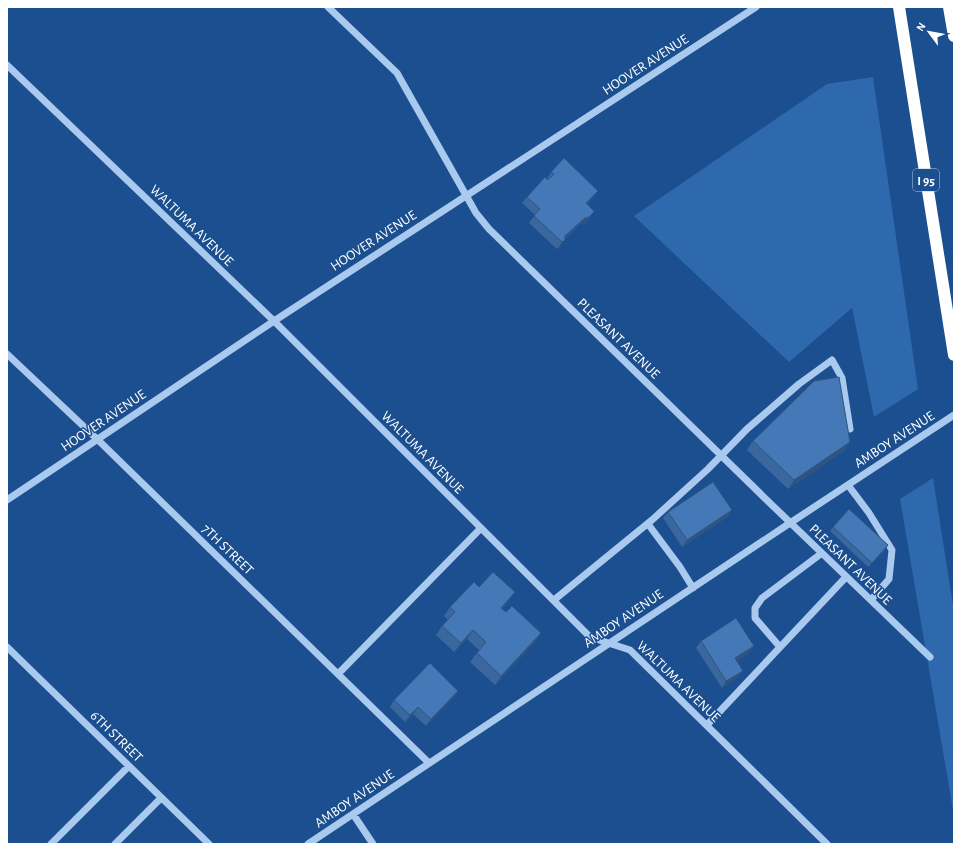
<svg xmlns="http://www.w3.org/2000/svg" width="961" height="851" font-family="'Alegreya Sans',sans-serif">
<style>
.green{fill:#2e69ad}
.lines{fill:none;stroke-linecap:round;stroke-linejoin:round}
.minor{stroke:#a9c9ee;stroke-width:7}
.highway{stroke:#fff;stroke-width:12}
.wall{fill:#3a679d}
.shaded-wall{fill:#305480}
.building{fill:#4478b7;stroke:#305480}
.labels{text-anchor:middle;stroke-width:3;stroke-linejoin:round;paint-order:stroke}
.shield{fill:#1b4f8f;stroke:#bbcadd;stroke-width:1}
.shield-label{font-size:13px;font-weight:bold;fill:#fff}
.street-label{font-size:14px;fill:#fff;stroke:#1b4f8f}
</style>
<rect width="100%" height="100%" fill="#1b4f8f"/>
<path class="green" d="M873 77 918 389 874 417 852 308 789 362 634 216 827 84Z
M933 478 954 612V816L900 499Z"/>
<g class="lines">
<path class="minor" d="M328 7 397 73 476 213 489 229 774 507 930 657
M7 65 274 321 590 637 630 650 827 844
M7 354 97 439 429 763
M848 485 869 513 892 550 889 579 871 600
M7 500 274 321 756 7
M648 524 680 567 693 588
M554 600 652 520 708 469 747 429 799 384 832 360 842 378 850 429
M7 647 209 844
M780 647 755 618V608L762 598 822 553
M338 674 481 528
M707 725 846 577
M353 814 373 844
M51 844 129 766
M115 844 161 798
M308 844 790 523 954 415"/>
<path class="highway" d="M899 7 954 355
M949 7 954 36"/>
</g>
<path class="wall" d="M551 172 593 197 587 204 589 219 584 224H580L565 239 560 247 557 249 529 223 535 215 522 203 527 197 547 179Z
M753 441 850 442 844 451 788 489 747 450Z
M732 510 727 517 682 547 663 518 668 512Z
M833 527 888 545 885 550 868 567 830 531Z
M479 587 509 601 502 609 506 612 541 633 535 642 495 685 470 662 479 650 467 639 454 652 436 635 442 626 448 620 444 616 450 607Z
M701 641 749 653 736 661 738 677 722 688 696 648Z
M458 691 454 697 426 726 413 714 405 722 390 707 394 700Z"/>
<path class="shaded-wall" d="M598 191 593 197 581 209 586 203Z
M594 212 589 219 584 224H580L560 243 565 236 585 218Z
M565 240 560 247 557 249 562 242Z
M850 442 844 451 788 489 794 480Z
M732 510 727 517 682 547 687 540Z
M888 545 885 550 868 567 872 563Z
M515 592 509 601 495 616 501 608Z
M473 630 467 639 454 652 461 643Z
M541 633 535 642 495 685 501 676Z
M754 646 749 653 730 665 735 658Z
M743 671 738 677 722 688 726 681Z
M458 691 454 697 426 726 431 719Z
M418 707 413 714 405 722 410 715Z"/>
<path class="building" d="M564 158 598 191 586 203 593 210 594 212 589 217 585 218 565 236V240L562 242 534 216 540 209 527 197 545 177 548 180 554 174 551 172Z
M839 377 850 442 794 480 753 441 814 381Z
M713 482 732 510 687 540 668 512Z
M849 509 888 545 872 563 833 527Z
M493 572 515 592 501 608 506 612 512 606 541 633 501 676 477 653 486 642 473 630 461 643 442 626 455 612 450 607 474 582 479 587Z
M736 618 754 646 735 658 743 671 726 681 701 641Z
M430 663 458 691 431 719 418 707 410 715 394 700Z"/>
<g class="labels">
<rect class="shield" x="913" y="169" width="26" height="22" rx="3"/>
<g class="shield-label">
<text x="926" y="185">I 95</text>
</g>
<g class="street-label">
<text transform="translate(645 64) rotate(-33)" y="5">HOOVER AVENUE</text>
<text transform="translate(192 225) rotate(44)" y="5">WALTUMA AVENUE</text>
<text transform="translate(373 240) rotate(-33)" y="5">HOOVER AVENUE</text>
<text transform="translate(619 338) rotate(44)" y="5">PLEASANT AVENUE</text>
<text transform="translate(103 420) rotate(-34)" y="5">HOOVER AVENUE</text>
<text transform="translate(894 439) rotate(-33)" y="5">AMBOY AVENUE</text>
<text transform="translate(423 452) rotate(45)" y="5">WALTUMA AVENUE</text>
<text transform="translate(228 549) rotate(44)" y="5">7TH STREET</text>
<text transform="translate(851 564) rotate(44)" y="5">PLEASANT AVENUE</text>
<text transform="translate(623 618) rotate(-34)" y="5">AMBOY AVENUE</text>
<text transform="translate(679 681) rotate(44)" y="5">WALTUMA AVENUE</text>
<text transform="translate(117 736) rotate(44)" y="5">6TH STREET</text>
<text transform="translate(354 798) rotate(-34)" y="5">AMBOY AVENUE</text>
</g>
</g>
<rect width="961" height="851" fill="none" stroke="#ffffff" stroke-width="16"/>
<g transform="translate(929 32) rotate(302)" stroke="#1b4f8f" stroke-width="3" paint-order="stroke">
<path d="M0-3L7 15L0 10L-7 15Z" fill="#ffffff"/>
<text y="-6" font-size="11" font-weight="bold" text-anchor="middle" fill="#ffffff">N</text>
</g>
</svg>
